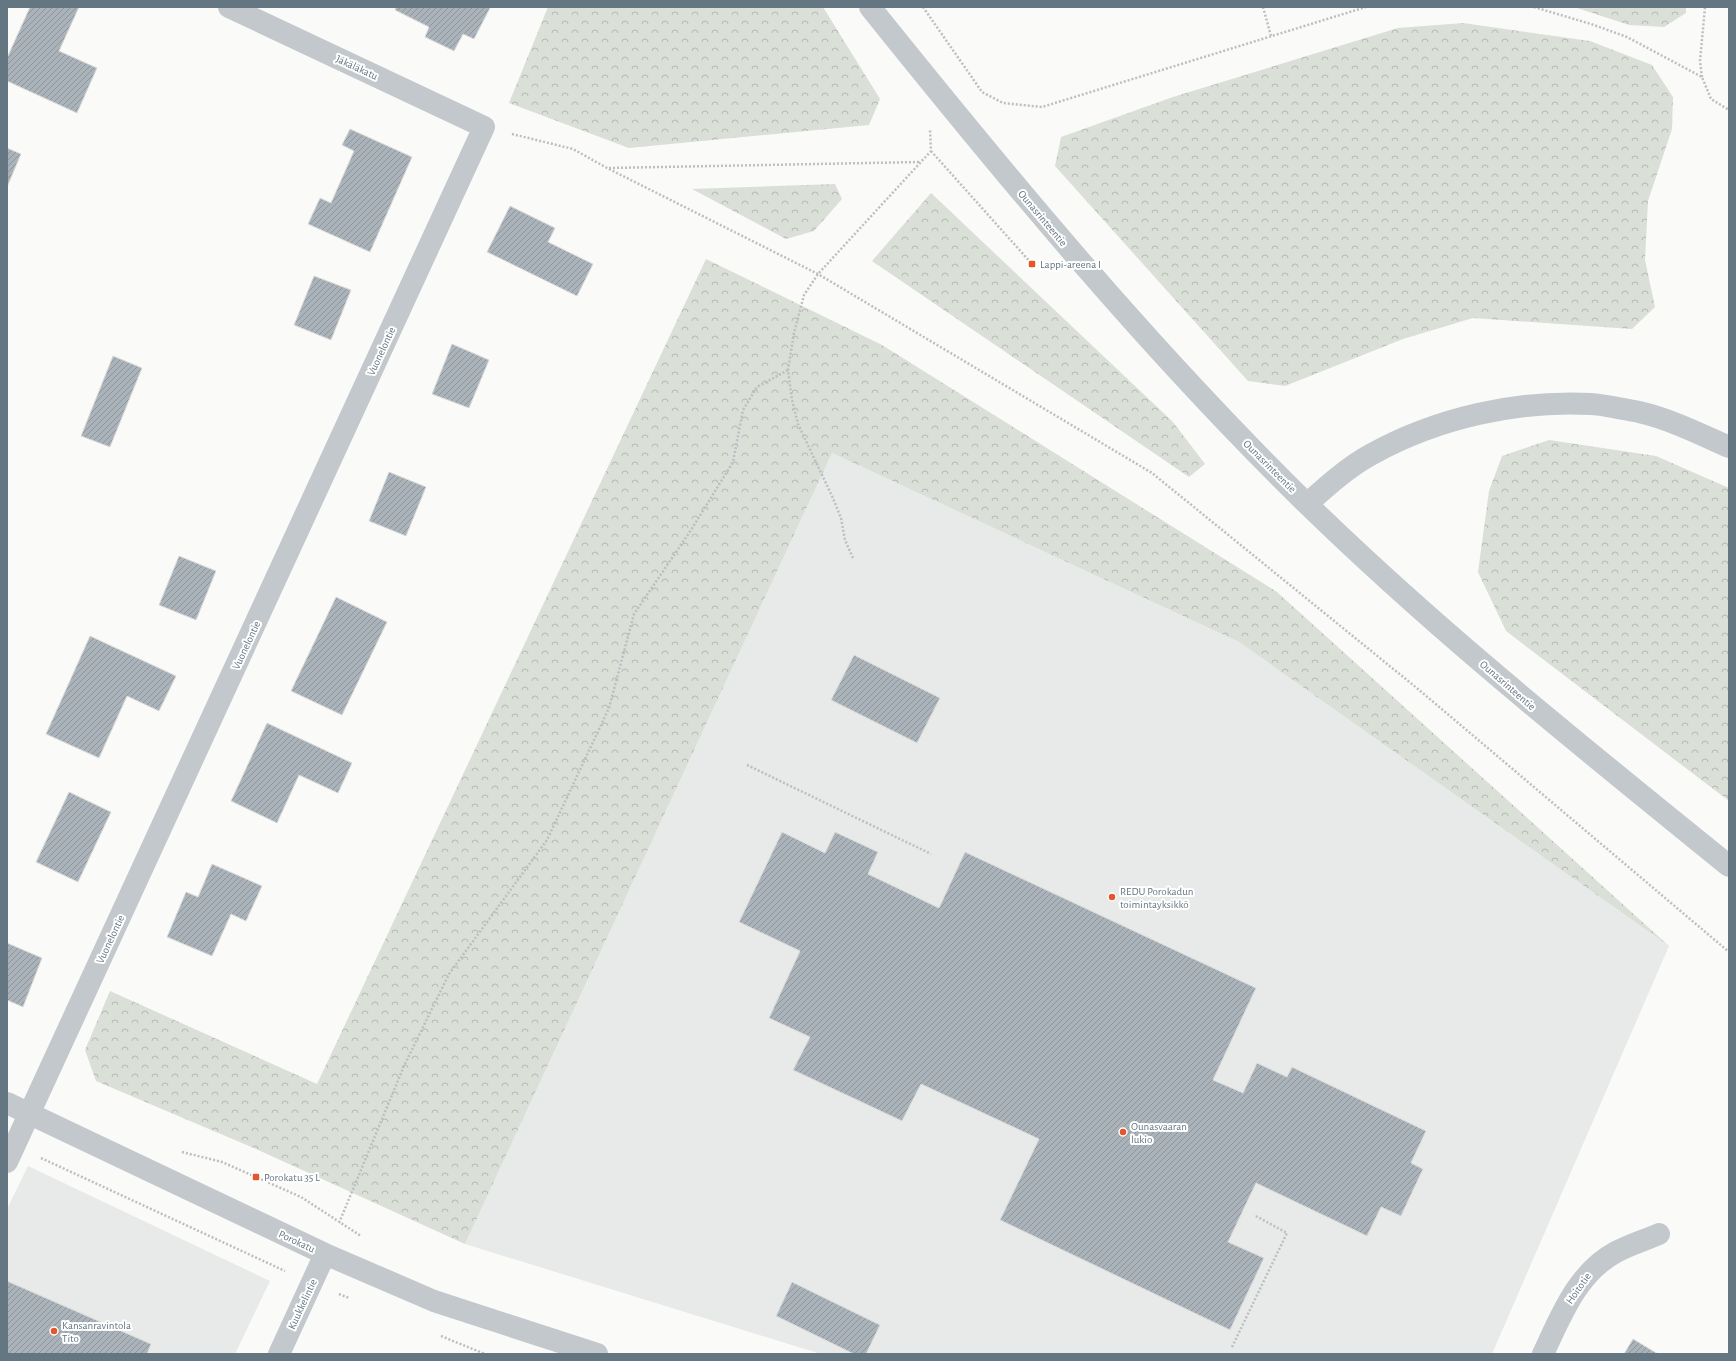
<svg xmlns="http://www.w3.org/2000/svg" width="1736" height="1361" font-family="'Alegreya Sans',sans-serif">
<style>
.built{fill:#e8e9e9}
.forest{fill:url(#forest-crowns)}
.building{fill:url(#building-hatch);stroke:#dcdcda}
.lines{fill:none;stroke-linecap:round;stroke-linejoin:round}
.path{stroke:#bbbfc2;stroke-width:2.5;stroke-dasharray:2 2;stroke-linecap:butt}
.minor{stroke:#c3c8cc;stroke-width:22}
.poi-dot{fill:#e4572e;stroke:#fff;stroke-width:1.5}
.labels{text-anchor:middle;stroke-width:4;stroke-linejoin:round;paint-order:stroke}
.street-label{font-size:11px;fill:#657683;stroke:#fff}
.poi-label{font-size:11px;fill:#657683;stroke:#fff;text-anchor:start}
</style>
<defs>
<pattern id="forest-crowns" width="20" height="18" patternUnits="userSpaceOnUse"><rect width="20" height="18" fill="#dadfd7"/><path d="M2 6a3 3 0 1 1 6 0M12 15a3 3 0 1 1 6 0" fill="none" stroke="#b4b9b4"/></pattern>
<pattern id="building-hatch" width="6" height="6" patternUnits="userSpaceOnUse"><rect width="6" height="6" fill="#aab3b9"/><path d="M-1 1l2-2M0 6l6-6M5 7l2-2" fill="none" stroke="#8e969c"/></pattern>
</defs>
<rect width="100%" height="100%" fill="#fafaf8"/>
<path class="built" d="M832 453 1239 642 1669 946 1492 1354H821L465 1244Z
M28 1166 270 1281 235 1354H7V1209Z"/>
<path class="forest" d="M548 7H823L880 99 869 125 629 148 509 103Z
M1574 7H1686V13L1664 27 1629 25Z
M1463 23 1590 41 1652 65 1673 97 1672 129 1648 201 1645 260 1655 307 1632 329 1473 318 1403 339 1285 386 1248 381 1055 166 1061 137 1173 97 1398 28Z
M835 184 842 199 814 231 786 239 692 189Z
M931 193 1173 422 1205 464 1189 477 872 261Z
M706 259 882 345 1277 592 1669 946 1239 642 832 453 465 1244 256 1149 96 1081 85 1050 110 991 317 1084Z
M1549 440 1656 456 1729 488V801L1506 631 1478 572 1489 491 1502 456Z"/>
<path class="building" d="M30 7H79L59 51 97 68 77 113 7 81V58Z
M396 7H488L490 8 474 39 463 34 454 51 425 37 429 27 395 10Z
M350 129 412 157 370 252 308 224 320 198 331 203 354 151 342 145Z
M7 148 21 154 7 187Z
M510 206 555 228 548 242 593 264 577 296 487 252Z
M314 276 351 290 331 340 294 325Z
M452 344 489 360 469 408 432 394Z
M113 356 142 368 110 447 81 436Z
M389 472 426 487 406 536 369 521Z
M179 556 216 571 196 620 159 605Z
M336 597 387 622 342 715 291 691Z
M90 636 176 676 159 711 127 696 99 758 46 734Z
M854 655 940 698 917 743 831 700Z
M267 723 352 763 338 793 299 775 277 823 231 801Z
M69 792 111 812 78 882 36 862Z
M782 832 825 853 835 832 878 852 868 874 939 908 965 852 1256 988 1213 1080 1243 1093 1257 1063 1287 1077 1292 1067 1426 1131 1411 1163 1423 1169 1401 1216 1381 1207 1367 1236 1256 1183 1228 1242 1264 1258 1230 1330 1000 1220 1039 1139 921 1084 902 1121 793 1070 810 1037 769 1018 800 951 739 922Z
M212 864 262 886 246 921 231 914 212 956 167 937 186 892 198 897Z
M7 943 42 958 23 1007 7 1000Z
M7 1281 151 1344 147 1354H7Z
M792 1282 880 1325 866 1354H854L776 1316Z
M1633 1339 1658 1354H1624Z"/>
<g class="lines">
<path class="path" d="M923 7 982 92 1003 103 1042 107 1366 7
M1263 7 1271 36
M1534 7 1591 24 1627 37 1702 77 1711 99 1729 110
M1702 77 1700 61 1705 7
M512 134 573 149 607 168 818 274 1152 473 1418 689 1729 952
M931 151 1032 264
M609 168 920 162
M853 558 845 540 841 518 832 496 798 424 792 400 788 370 794 333 804 295 818 274 931 151 930 130
M747 765 931 854
M182 1152 222 1162 301 1197 361 1236
M41 1158 285 1271
M339 1223 404 1066 449 974 547 840 609 708 634 614 691 530 733 462 743 410 757 387 788 370
M339 1294 349 1298
M441 1336 485 1354
M1232 1347 1287 1233 1254 1215"/>
<path class="minor" d="M870 7C1008 179 1149 349 1306 503 1439 633 1585 749 1729 866
M1307 504C1327 486 1348 467 1372 454 1437 418 1517 400 1591 404 1606 405 1623 409 1639 412 1670 419 1700 434 1729 447
M7 1103 325 1254 434 1301 597 1354
M7 1162 484 127 229 7
M279 1354 325 1254
M1543 1354C1561 1316 1577 1273 1616 1252 1629 1245 1645 1240 1659 1234"/>
</g>
<g class="poi-dot">
<rect x="1028" y="260" width="8" height="8" rx="2"/>
<circle cx="1112" cy="897" r="4"/>
<circle cx="1123" cy="1132" r="4"/>
<rect x="252" y="1173" width="8" height="8" rx="2"/>
<circle cx="54" cy="1331" r="4"/>
</g>
<g class="labels">
<g class="street-label">
<text transform="translate(357 67) rotate(25)" y="4">Jäkäläkatu</text>
<text transform="translate(1043 218) rotate(50)" y="4">Ounasrinteentie</text>
<text transform="translate(381 351) rotate(-65)" y="4">Vuonelontie</text>
<text transform="translate(1270 466) rotate(45)" y="4">Ounasrinteentie</text>
<text transform="translate(246 645) rotate(-65)" y="4">Vuonelontie</text>
<text transform="translate(1508 685) rotate(41)" y="4">Ounasrinteentie</text>
<text transform="translate(110 939) rotate(-65)" y="4">Vuonelontie</text>
<text transform="translate(297 1241) rotate(25)" y="4">Porokatu</text>
<text transform="translate(1578 1288) rotate(-55)" y="4">Hoitotie</text>
<text transform="translate(302 1304) rotate(-65)" y="4">Kuukkelintie</text>
</g>
<g class="poi-label">
<text x="1040" y="268">Lappi-areena I</text>
<text x="1120" y="895">REDU Porokadun<tspan x="1120" dy="13">toimintayksikkö</tspan></text>
<text x="1131" y="1130">Ounasvaaran<tspan x="1131" dy="13">lukio</tspan></text>
<text x="264" y="1181">Porokatu 35 L</text>
<text x="62" y="1329">Kansanravintola<tspan x="62" dy="13">Tito</tspan></text>
</g>
</g>
<rect width="1736" height="1361" fill="none" stroke="#657683" stroke-width="16"/>
</svg>
